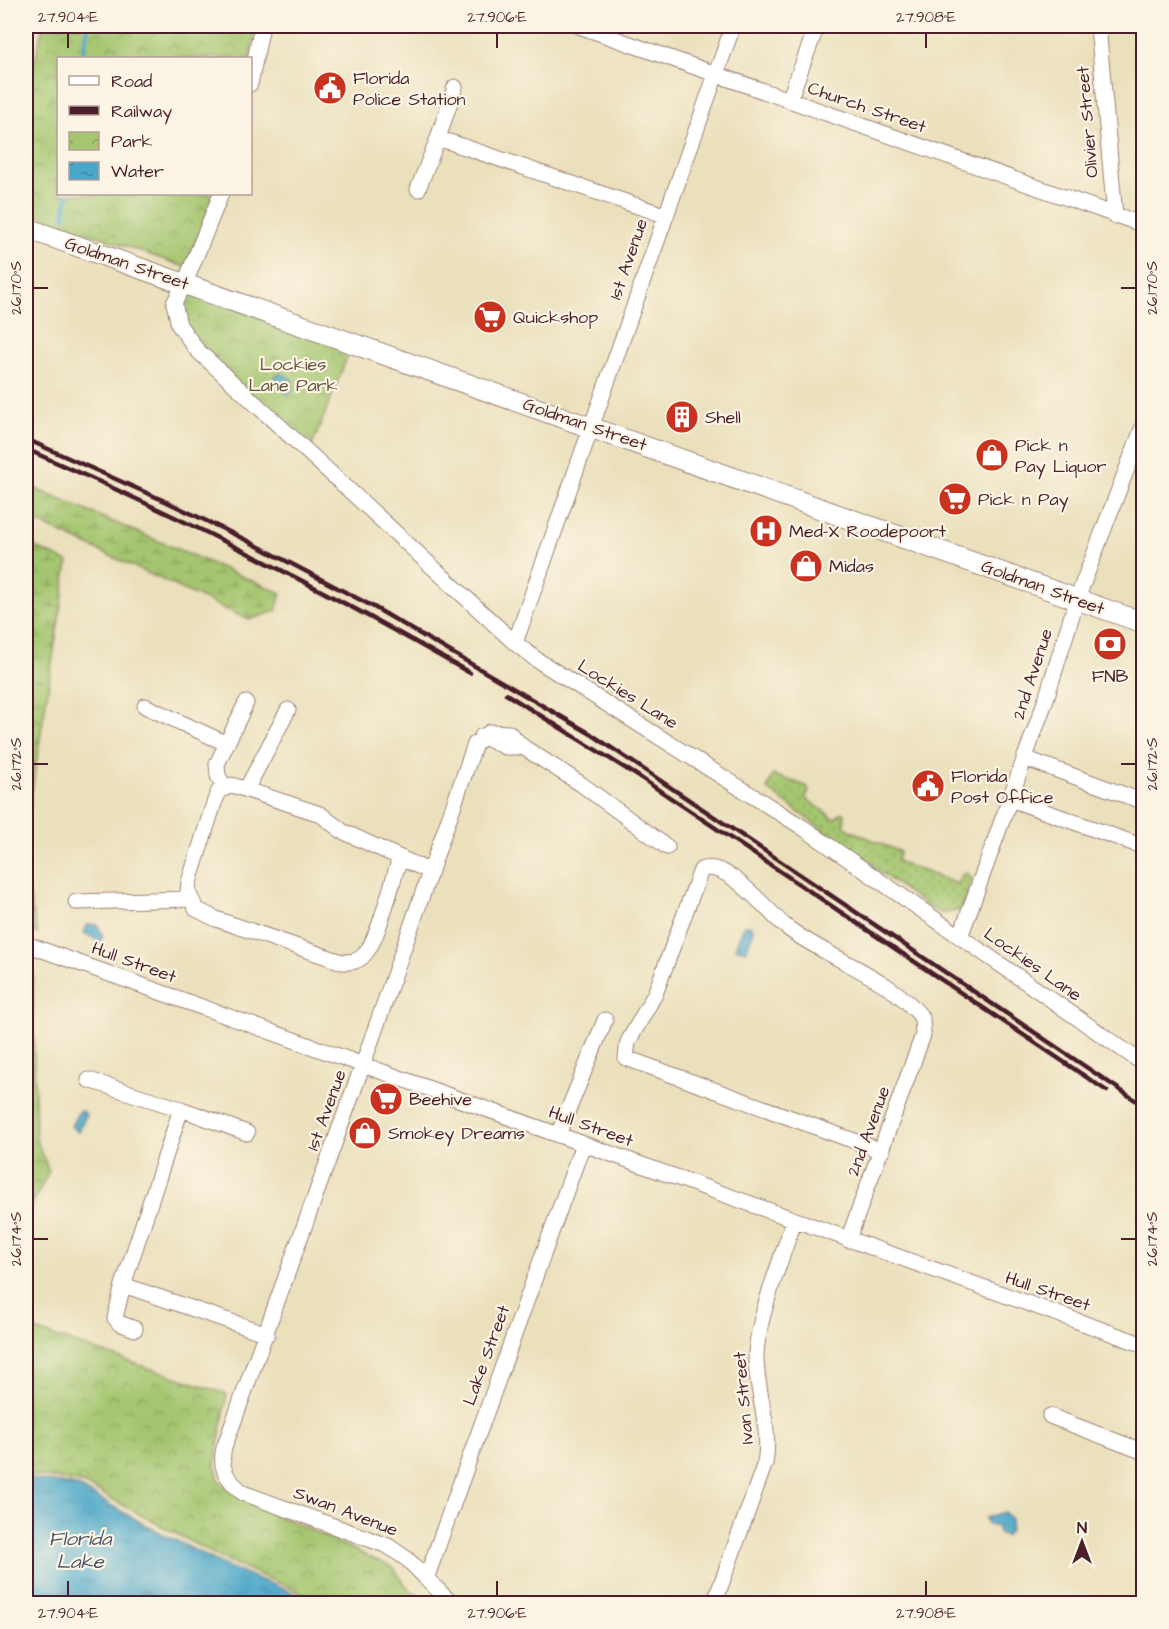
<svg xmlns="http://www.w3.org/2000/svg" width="1169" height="1629" font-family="'Architects Daughter',sans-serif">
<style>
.grass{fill:url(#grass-dots);stroke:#78724d;stroke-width:1.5}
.wetland{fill:url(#wetland-marsh);stroke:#78724d;stroke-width:1.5}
.park{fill:url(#park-crowns);stroke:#78724d;stroke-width:1.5}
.water{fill:url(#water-ripples);stroke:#4a637a;stroke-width:1.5}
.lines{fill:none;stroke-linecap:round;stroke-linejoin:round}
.stream{stroke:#4ba7c9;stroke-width:4.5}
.minor-casing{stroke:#9a8074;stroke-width:17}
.tertiary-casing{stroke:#9a8074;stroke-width:22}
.minor{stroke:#fff;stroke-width:15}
.tertiary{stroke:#fff;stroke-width:20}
.rail{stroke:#4a1f2b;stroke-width:4.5}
.ticks{fill:none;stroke:#4a1f2b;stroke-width:2}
.labels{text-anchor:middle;stroke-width:4.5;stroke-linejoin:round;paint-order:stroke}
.poi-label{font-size:18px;fill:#4a1f2b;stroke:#fcf5e5;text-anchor:start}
.street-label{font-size:18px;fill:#4a1f2b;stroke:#fcf5e5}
.park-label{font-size:18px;fill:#65513f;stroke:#fcf5e5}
.water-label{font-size:20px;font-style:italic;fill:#4a556a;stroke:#fcf5e5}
.neatline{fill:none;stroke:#4a1f2b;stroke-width:2}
.ticks-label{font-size:15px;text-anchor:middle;fill:#4a1f2b}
</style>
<defs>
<pattern id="grass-dots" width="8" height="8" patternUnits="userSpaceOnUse" patternTransform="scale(1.5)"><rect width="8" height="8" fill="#a5c66f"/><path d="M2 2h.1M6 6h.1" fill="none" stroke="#88a05b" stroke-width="1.8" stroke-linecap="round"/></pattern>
<pattern id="wetland-marsh" width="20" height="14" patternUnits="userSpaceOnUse" patternTransform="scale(1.5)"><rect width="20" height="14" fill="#a5c66f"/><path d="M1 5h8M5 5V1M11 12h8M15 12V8" fill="none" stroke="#88a05b"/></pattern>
<pattern id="park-crowns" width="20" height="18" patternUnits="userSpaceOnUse" patternTransform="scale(1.5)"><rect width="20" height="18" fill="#a5c66f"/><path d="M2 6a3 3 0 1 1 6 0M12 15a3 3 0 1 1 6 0" fill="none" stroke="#88a05b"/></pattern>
<pattern id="water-ripples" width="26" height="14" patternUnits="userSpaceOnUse" patternTransform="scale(1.5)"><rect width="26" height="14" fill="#4ba7c9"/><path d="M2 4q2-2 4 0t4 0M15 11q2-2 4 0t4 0" fill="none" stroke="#4087a3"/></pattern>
</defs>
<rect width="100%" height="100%" fill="#fcf5e5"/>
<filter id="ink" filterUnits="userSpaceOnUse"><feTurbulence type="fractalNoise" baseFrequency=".0167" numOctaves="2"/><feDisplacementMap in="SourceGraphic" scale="12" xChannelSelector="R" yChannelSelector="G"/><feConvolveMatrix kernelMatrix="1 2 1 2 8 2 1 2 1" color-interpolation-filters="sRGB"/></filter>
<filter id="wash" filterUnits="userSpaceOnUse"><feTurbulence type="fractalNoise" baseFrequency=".008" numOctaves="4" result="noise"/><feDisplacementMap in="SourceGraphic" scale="24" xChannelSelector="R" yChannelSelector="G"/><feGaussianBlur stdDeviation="1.35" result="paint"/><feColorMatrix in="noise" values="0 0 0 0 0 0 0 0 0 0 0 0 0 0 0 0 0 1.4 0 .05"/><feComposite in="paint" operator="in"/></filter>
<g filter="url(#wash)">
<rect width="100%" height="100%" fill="#ebe0bc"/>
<path class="grass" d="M773 775 807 786 809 791 805 798 835 819 842 812 845 814 844 825 850 830 900 852 897 861 957 884 961 875 967 873 972 879 961 910 943 914 928 907 767 789Z"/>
<path class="wetland" d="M26 485 281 593 276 611 249 620 26 517Z
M26 543 68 562 26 828Z
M26 883 38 934 26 930Z
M26 964 32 966 36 1139 49 1171 26 1217Z"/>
<path class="park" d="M43 26H257L250 58H58V194H216L185 267 26 211V96Z
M186 291 350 350 311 449C283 423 191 349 181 318 178 310 181 297 186 291Z
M26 1327 227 1394 215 1465 220 1483 253 1504 394 1568 406 1586 426 1603H325L219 1557 82 1483 26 1474Z"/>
<path class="water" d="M281 373 292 380 293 389 290 394 285 393 283 386 275 382V376Z
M87 925H97L103 936 100 942 84 933Z
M744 925H750L754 930 746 951 735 948Z
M79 1111 84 1112 86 1116 78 1132 71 1126Z
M26 1478 77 1486 151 1528 224 1565 319 1603H26Z
M1004 1512 1011 1519 1010 1531 1005 1536 998 1533 996 1526 988 1525 985 1518Z"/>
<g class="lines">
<path class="stream" d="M82 58 88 26
M64 217 68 194"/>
</g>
</g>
<g filter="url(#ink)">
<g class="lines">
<defs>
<path id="minor" d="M579 26 1144 225
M1098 26 1115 216
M250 84 262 26
M455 87 438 138 664 215
M789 100 817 26
M418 189 438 138
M221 194 185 283 174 303 179 325 197 350 515 643 537 660 802 827 1144 1064
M515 643 733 26
M145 706 225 743
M482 736 505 747H523
M1024 758 1144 802
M225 787 218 776 217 764 246 703
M247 788 288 710
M1010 799 1144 847
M400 858C392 881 379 939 364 955 358 962 351 962 342 962L216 919 196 909 188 892 189 882 214 803 219 791 232 785 320 814 342 831 431 872
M76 902 190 899
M960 937 1046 699 1077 599 1144 424
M26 944 1144 1345
M89 1080 181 1109
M558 1135 605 1020
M848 1240 923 1035 922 1018C893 978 824 957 785 926 767 911 726 858 701 870L655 994 628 1042 626 1058 882 1151
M123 1285 181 1109 247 1133
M135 1329 119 1323 115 1318 123 1285 267 1334
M1050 1416 1144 1452
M426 1579 583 1144
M452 1604 407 1559 388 1546 243 1493C227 1479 219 1469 224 1448L363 1064 475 744 490 732 509 733 523 747 581 784 667 847
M714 1604 765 1463C772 1425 755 1391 756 1354 758 1315 782 1259 794 1220"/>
<path id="tertiary" d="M26 228 1144 623"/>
</defs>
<use href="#minor" class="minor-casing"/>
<use href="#tertiary" class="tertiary-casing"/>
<use href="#minor" class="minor"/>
<use href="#tertiary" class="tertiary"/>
<path class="rail" d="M26 439 167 502 246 540 372 606 591 734 1144 1106
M26 449C178 515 326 590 470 673
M506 694 641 778 1107 1091"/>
</g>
</g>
<path class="ticks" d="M68 33V48M497 33V48M926 33V48M33 288H48M1121 288H1136M33 764H48M1121 764H1136M33 1239H48M1121 1239H1136M68 1581V1596M497 1581V1596M926 1581V1596"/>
<defs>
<symbol id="civic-disc" viewBox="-11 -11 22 22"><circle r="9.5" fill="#c8321e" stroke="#fcf5e5"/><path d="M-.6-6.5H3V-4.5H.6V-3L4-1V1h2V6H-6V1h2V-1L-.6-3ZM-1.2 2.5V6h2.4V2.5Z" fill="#fff"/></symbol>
<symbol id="supermarket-disc" viewBox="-11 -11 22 22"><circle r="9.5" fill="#c8321e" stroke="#fcf5e5"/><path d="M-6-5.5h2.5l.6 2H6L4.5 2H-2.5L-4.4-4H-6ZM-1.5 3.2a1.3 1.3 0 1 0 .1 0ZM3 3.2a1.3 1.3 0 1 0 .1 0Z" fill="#fff"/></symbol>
<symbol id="building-disc" viewBox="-11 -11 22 22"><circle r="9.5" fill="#c8321e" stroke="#fcf5e5"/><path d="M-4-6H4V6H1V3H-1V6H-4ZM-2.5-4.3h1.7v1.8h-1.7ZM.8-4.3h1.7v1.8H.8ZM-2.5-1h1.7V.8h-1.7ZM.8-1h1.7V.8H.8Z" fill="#fff"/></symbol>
<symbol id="shop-disc" viewBox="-11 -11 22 22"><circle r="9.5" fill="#c8321e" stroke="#fcf5e5"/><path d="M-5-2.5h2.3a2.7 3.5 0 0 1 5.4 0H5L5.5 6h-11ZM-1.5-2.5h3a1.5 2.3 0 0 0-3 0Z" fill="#fff"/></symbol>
<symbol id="hospital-disc" viewBox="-11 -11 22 22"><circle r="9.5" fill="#c8321e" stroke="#fcf5e5"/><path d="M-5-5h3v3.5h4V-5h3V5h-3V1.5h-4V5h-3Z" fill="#fff"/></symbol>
<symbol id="bank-disc" viewBox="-11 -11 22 22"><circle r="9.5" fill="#c8321e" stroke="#fcf5e5"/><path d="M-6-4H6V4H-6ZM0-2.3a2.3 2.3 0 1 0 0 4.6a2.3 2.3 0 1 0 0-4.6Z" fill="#fff"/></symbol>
</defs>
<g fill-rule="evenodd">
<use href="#civic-disc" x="311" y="69" width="38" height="38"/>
<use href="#supermarket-disc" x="471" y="298" width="38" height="38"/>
<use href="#building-disc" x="663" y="398" width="38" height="38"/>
<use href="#shop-disc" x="973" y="436" width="38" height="38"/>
<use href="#supermarket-disc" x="936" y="480" width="38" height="38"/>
<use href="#hospital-disc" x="747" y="512" width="38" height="38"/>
<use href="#shop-disc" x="787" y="547" width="38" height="38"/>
<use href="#bank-disc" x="1091" y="625" width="38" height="38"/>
<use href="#civic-disc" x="909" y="767" width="38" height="38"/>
<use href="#supermarket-disc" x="367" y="1080" width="38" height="38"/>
<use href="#shop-disc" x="346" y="1114" width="38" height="38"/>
</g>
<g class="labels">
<g class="poi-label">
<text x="353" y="84">Florida<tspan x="353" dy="21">Police Station</tspan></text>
<text x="513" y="323">Quickshop</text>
<text x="705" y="423">Shell</text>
<text x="1015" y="451">Pick n<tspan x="1015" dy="21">Pay Liquor</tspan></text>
<text x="978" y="505">Pick n Pay</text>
<text x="789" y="537">Med-X Roodepoort</text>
<text x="829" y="572">Midas</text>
<text x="1110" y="682" text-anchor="middle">FNB</text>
<text x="951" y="782">Florida<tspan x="951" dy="21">Post Office</tspan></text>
<text x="409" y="1105">Beehive</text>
<text x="388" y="1139">Smokey Dreams</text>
</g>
<g class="street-label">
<text transform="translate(867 107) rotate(19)" y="6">Church Street</text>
<text transform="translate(1087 122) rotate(-95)" y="6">Olivier Street</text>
<text transform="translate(628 259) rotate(-71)" y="6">1st Avenue</text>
<text transform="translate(127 263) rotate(19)" y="6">Goldman Street</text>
<text transform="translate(585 424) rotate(19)" y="6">Goldman Street</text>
<text transform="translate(1043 587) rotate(20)" y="6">Goldman Street</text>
<text transform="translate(1032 674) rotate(-72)" y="6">2nd Avenue</text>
<text transform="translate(628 694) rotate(32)" y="6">Lockies Lane</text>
<text transform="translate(134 962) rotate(20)" y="6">Hull Street</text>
<text transform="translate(1033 964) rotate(35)" y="6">Lockies Lane</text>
<text transform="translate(326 1110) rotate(-70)" y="6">1st Avenue</text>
<text transform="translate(591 1126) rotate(20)" y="6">Hull Street</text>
<text transform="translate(868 1131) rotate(-70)" y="6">2nd Avenue</text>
<text transform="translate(1048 1291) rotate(19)" y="6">Hull Street</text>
<text transform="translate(486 1355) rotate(-70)" y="6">Lake Street</text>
<text transform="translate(743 1398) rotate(-95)" y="6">Ivan Street</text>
<text transform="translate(346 1511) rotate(21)" y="6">Swan Avenue</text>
</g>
<g class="park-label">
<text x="293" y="370">Lockies<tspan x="293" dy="21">Lane Park</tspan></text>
</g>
<g class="water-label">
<text x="80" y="1545">Florida<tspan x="80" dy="23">Lake</tspan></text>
</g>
</g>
<rect width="1169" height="1629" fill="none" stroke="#fcf5e5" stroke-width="66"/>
<rect x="57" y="57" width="195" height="138" fill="#fcf5e5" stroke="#b59f9b" stroke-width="1.5"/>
<rect x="69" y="76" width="30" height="9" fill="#ffffff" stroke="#b59f9b" stroke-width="1.5"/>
<text x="111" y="87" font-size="18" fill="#4a1f2b">Road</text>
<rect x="69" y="106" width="30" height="9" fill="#4a1f2b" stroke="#b59f9b" stroke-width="1.5"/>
<text x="111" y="117" font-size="18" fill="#4a1f2b">Railway</text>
<rect x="69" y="132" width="30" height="18" fill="url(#park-crowns)" stroke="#b59f9b" stroke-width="1.5"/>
<text x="111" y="147" font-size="18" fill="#4a1f2b">Park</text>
<rect x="69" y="162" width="30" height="18" fill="url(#water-ripples)" stroke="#b59f9b" stroke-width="1.5"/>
<text x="111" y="177" font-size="18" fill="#4a1f2b">Water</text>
<g transform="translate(1082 1542)" stroke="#fcf5e5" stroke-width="4.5" paint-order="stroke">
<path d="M0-4.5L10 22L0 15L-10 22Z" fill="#4a1f2b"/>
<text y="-9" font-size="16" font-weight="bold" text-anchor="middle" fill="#4a1f2b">N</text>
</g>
<rect x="33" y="33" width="1103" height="1563" class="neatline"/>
<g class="ticks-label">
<text x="68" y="22">27.904°E</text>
<text x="497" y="22">27.906°E</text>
<text x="926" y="22">27.908°E</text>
<text transform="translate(16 288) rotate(-90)" y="5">26.170°S</text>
<text transform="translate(1152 288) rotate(-90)" y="5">26.170°S</text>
<text transform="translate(16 764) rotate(-90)" y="5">26.172°S</text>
<text transform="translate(1152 764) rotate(-90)" y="5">26.172°S</text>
<text transform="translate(16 1239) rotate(-90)" y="5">26.174°S</text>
<text transform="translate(1152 1239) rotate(-90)" y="5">26.174°S</text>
<text x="68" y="1618">27.904°E</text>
<text x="497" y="1618">27.906°E</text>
<text x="926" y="1618">27.908°E</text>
</g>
</svg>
